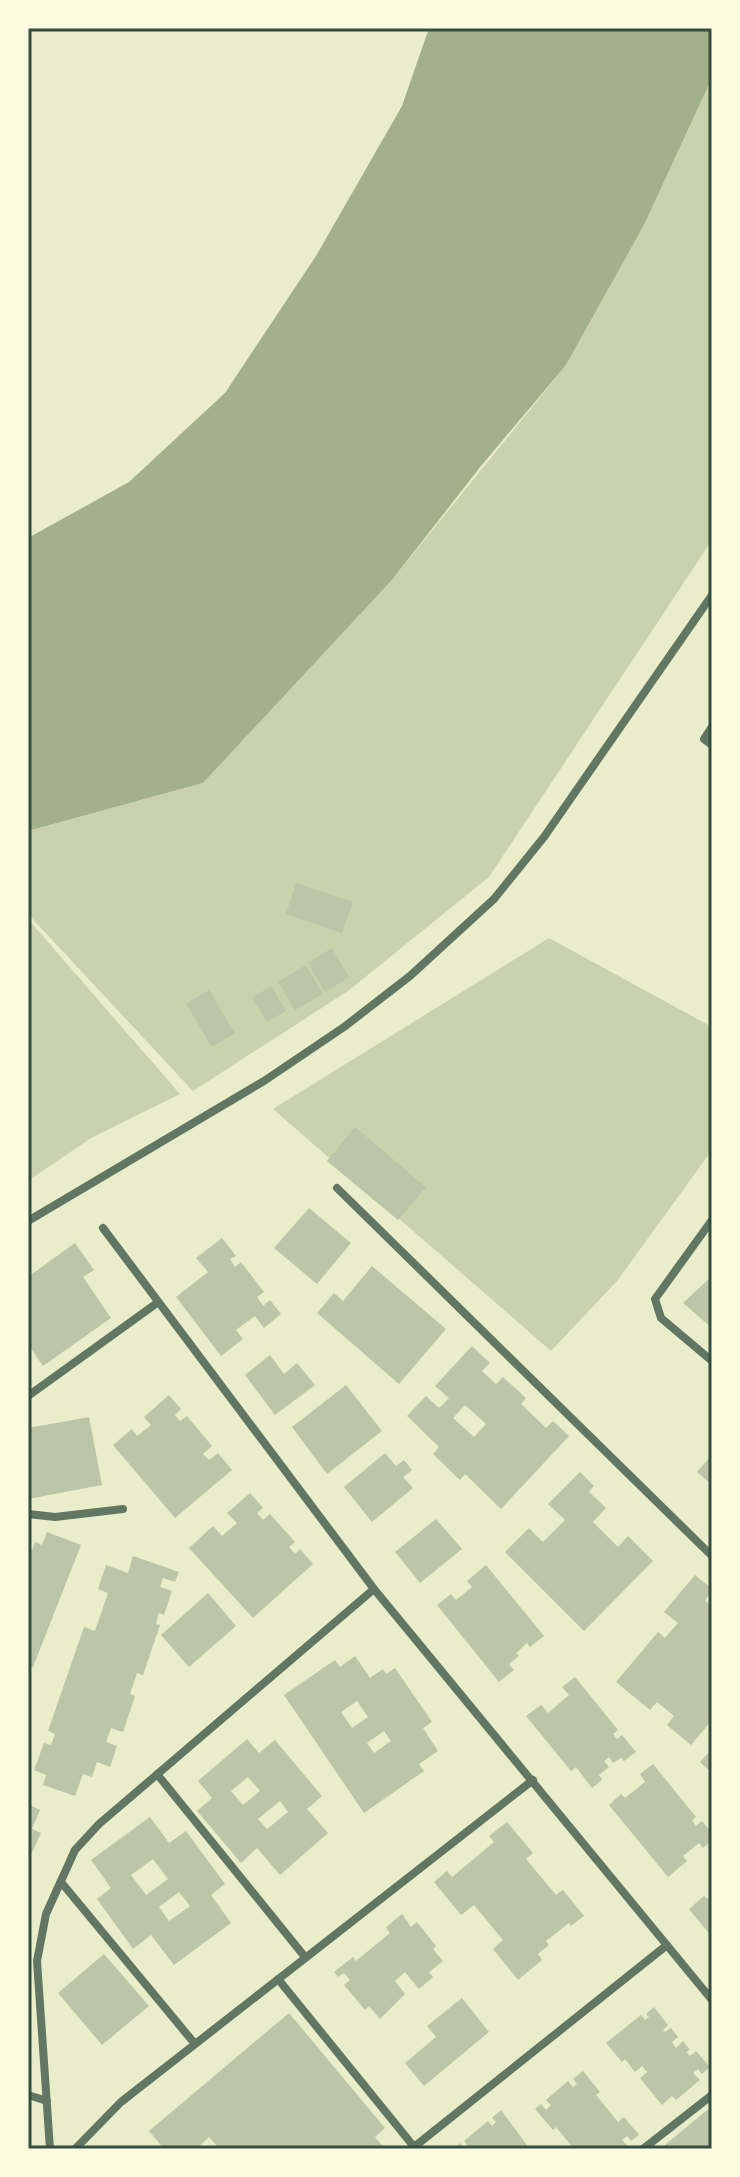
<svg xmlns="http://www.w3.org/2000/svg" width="740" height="2177" font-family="Bitter,serif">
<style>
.green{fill:#cad2ad}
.water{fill:#a3b18a}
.building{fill:#bcc5a7;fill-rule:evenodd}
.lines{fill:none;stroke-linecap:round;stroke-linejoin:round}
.minor{stroke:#617663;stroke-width:8}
.neatline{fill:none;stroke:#344e41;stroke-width:3}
</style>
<rect width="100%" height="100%" fill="#e9edc9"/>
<path class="green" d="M712 78V540L489 877 348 991 193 1091 28 914V831L203 783 392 580 566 365 644 225Z
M28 919 180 1094 91 1138 28 1181Z
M549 938 712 1027V1150L617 1281 551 1351 273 1109Z"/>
<path class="water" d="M429 28H712V78L644 225 566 365 481 466 392 580 203 783 28 831V538L129 482 225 393 316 256 402 106Z"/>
<path class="building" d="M296 883 353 902 342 933 286 914Z
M332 948 349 977 325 992 308 963Z
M306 965 323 994 295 1010 278 982Z
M271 986 286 1011 267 1022 252 998Z
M209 990 235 1033 212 1047 186 1004Z
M355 1127 426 1187 398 1220 327 1161Z
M309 1208 351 1243 317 1284 274 1248Z
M222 1238 236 1256 230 1259 235 1267 241 1262 264 1292 257 1297 263 1306 270 1300 281 1314 264 1328 255 1316 236 1330 243 1339 221 1356 176 1297 208 1272 196 1258Z
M75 1243 94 1270 83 1277 111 1318 43 1366 28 1344V1277Z
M372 1266 446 1329 399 1384 317 1313 334 1293 343 1301Z
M712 1276V1328L683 1303Z
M472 1346 490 1363 482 1371 496 1384 503 1377 526 1398 521 1404 546 1428 553 1421 569 1436 501 1509 465 1474 460 1480 433 1454 439 1447 407 1416 426 1396 439 1408 449 1398 435 1386ZM465 1405 486 1424 474 1437 453 1418Z
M270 1355 284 1374 297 1363 315 1385 275 1415 245 1375Z
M346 1385 382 1431 327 1474 292 1427Z
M169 1395 181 1409 175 1415 180 1421 187 1416 212 1446 203 1454 209 1460 218 1453 232 1470 175 1518 113 1445 132 1429 137 1436 151 1425 144 1417Z
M89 1417 102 1485 28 1499V1428Z
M385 1453 396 1466 404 1460 412 1470 403 1477 413 1488 372 1522 344 1487Z
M712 1455V1485L697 1472Z
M580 1472 594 1486 589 1492 606 1508 593 1522 618 1547 628 1536 653 1561 584 1631 505 1552 529 1528 543 1542 565 1520 548 1504Z
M250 1493 263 1508 257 1513 263 1520 270 1514 295 1542 289 1547 295 1554 300 1549 313 1564 253 1618 189 1548 213 1526 222 1536 237 1523 227 1513Z
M436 1519 462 1549 420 1583 395 1552Z
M47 1532 81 1545 33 1667 28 1666V1549L32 1551 35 1542 42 1545Z
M133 1556 179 1572 175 1582 163 1578 160 1587 172 1591 164 1615 159 1613 156 1624 160 1625 143 1675 137 1673 130 1694 135 1696 123 1732 111 1728 106 1742 117 1746 110 1767 97 1762 92 1777 83 1774 75 1796 43 1785 46 1775 34 1770 44 1743 51 1745 55 1734 48 1731 84 1627 95 1631 108 1593 98 1589 106 1565 128 1573Z
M486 1565 544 1636 530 1647 527 1643 516 1653 519 1656 509 1664 514 1670 499 1682 437 1605 451 1594 456 1600 472 1587 467 1581Z
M695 1575 712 1589 705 1601 712 1607V1720L691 1745 667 1725 674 1716 657 1702 650 1710 616 1682 658 1632 665 1638 678 1623 664 1612Z
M208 1593 236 1626 189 1667 161 1635Z
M355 1656 370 1678 383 1669 386 1674 395 1668 432 1722 423 1728 438 1751 419 1764 424 1771 364 1813 284 1695 335 1660 340 1667ZM357 1701 368 1717 352 1728 341 1712ZM384 1731 391 1741 374 1753 367 1743Z
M575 1677 618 1730 613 1734 617 1739 622 1735 636 1752 624 1761 621 1758 613 1763 609 1757 604 1761 609 1767 599 1775 602 1780 592 1788 576 1767 571 1771 526 1716 541 1705 548 1713 569 1695 562 1687Z
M247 1739 259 1753 275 1740 322 1796 307 1809 328 1833 280 1875 257 1848 241 1863 197 1811 212 1798 198 1781ZM248 1777 260 1791 243 1805 231 1791ZM280 1801 288 1812 267 1829 258 1819Z
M712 1749V1773L700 1762Z
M653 1764 696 1817 692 1820 696 1826 702 1821 712 1833V1841L703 1848 699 1843 683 1856 687 1861 668 1877 609 1805 621 1794 625 1798 645 1782 640 1774Z
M28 1804 40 1810 32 1829 41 1833 28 1861Z
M150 1817 169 1843 186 1831 225 1884 211 1895 231 1923 174 1965 151 1935 133 1949 97 1899 111 1888 91 1860ZM153 1859 168 1879 146 1895 131 1875ZM179 1892 190 1906 169 1921 159 1907Z
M507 1822 533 1853 526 1859 556 1895 563 1890 584 1916 571 1926 569 1923 546 1941 549 1945 538 1954 542 1960 518 1980 493 1949 503 1940 474 1905 461 1915 434 1882 447 1871 452 1877 494 1842 489 1836Z
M704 1896 712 1902V1937L689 1909Z
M402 1914 411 1927 417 1922 436 1946 433 1949 443 1961 429 1972 433 1977 419 1989 405 1972 395 1981 405 1994 380 2019 369 2006 365 2010 344 1985 350 1980 344 1973 338 1977 334 1972 353 1957 356 1961 390 1933 386 1927Z
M104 1954 149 2006 102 2045 58 1993Z
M462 1998 489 2032 424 2086 405 2063 436 2037 427 2026Z
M654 2007 668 2025 663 2030 665 2032 671 2028 678 2037 672 2042 676 2048 683 2041 690 2050 686 2052 690 2056 696 2051 710 2067 702 2074 698 2069 693 2073 700 2080 676 2100 672 2096 662 2105 640 2078 647 2072 642 2066 635 2072 625 2059 622 2062 606 2043 641 2015 645 2020 649 2017 646 2014Z
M289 2013 385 2128 375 2137 385 2149H220L209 2137 196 2149H164L149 2131Z
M583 2071 600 2092 596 2095 618 2122 624 2117 639 2135 631 2141 627 2136 622 2140 628 2146 624 2149H574L556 2127 553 2130 535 2109 541 2104 546 2110 551 2105 546 2100 568 2081 573 2087 577 2084 573 2079Z
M712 2106V2149H660Z
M501 2110 530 2149H454L460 2143 464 2149 468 2146 464 2141 488 2121 492 2126 496 2122 492 2118Z"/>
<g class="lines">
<path class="minor" d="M712 727 704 739 712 745
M337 1188 712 1556
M712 1220 655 1299 661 1318 712 1361
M28 1221 264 1081 344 1027 410 976 494 899 544 837 712 595
M103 1228 374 1589 712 2000
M28 1396 157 1303
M28 1514 55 1517 123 1509
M157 1774 305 1957
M61 1882 195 2044
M278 1979 415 2148
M28 2095 47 2101
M414 2147 667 1945
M50 2149 37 1961 46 1914 75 1850 99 1824 374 1589
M75 2149 121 2102 533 1780
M643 2149 712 2095"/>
</g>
<rect width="740" height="2177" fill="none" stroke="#fefae0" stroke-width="60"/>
<rect x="30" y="30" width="680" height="2117" class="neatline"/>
</svg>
